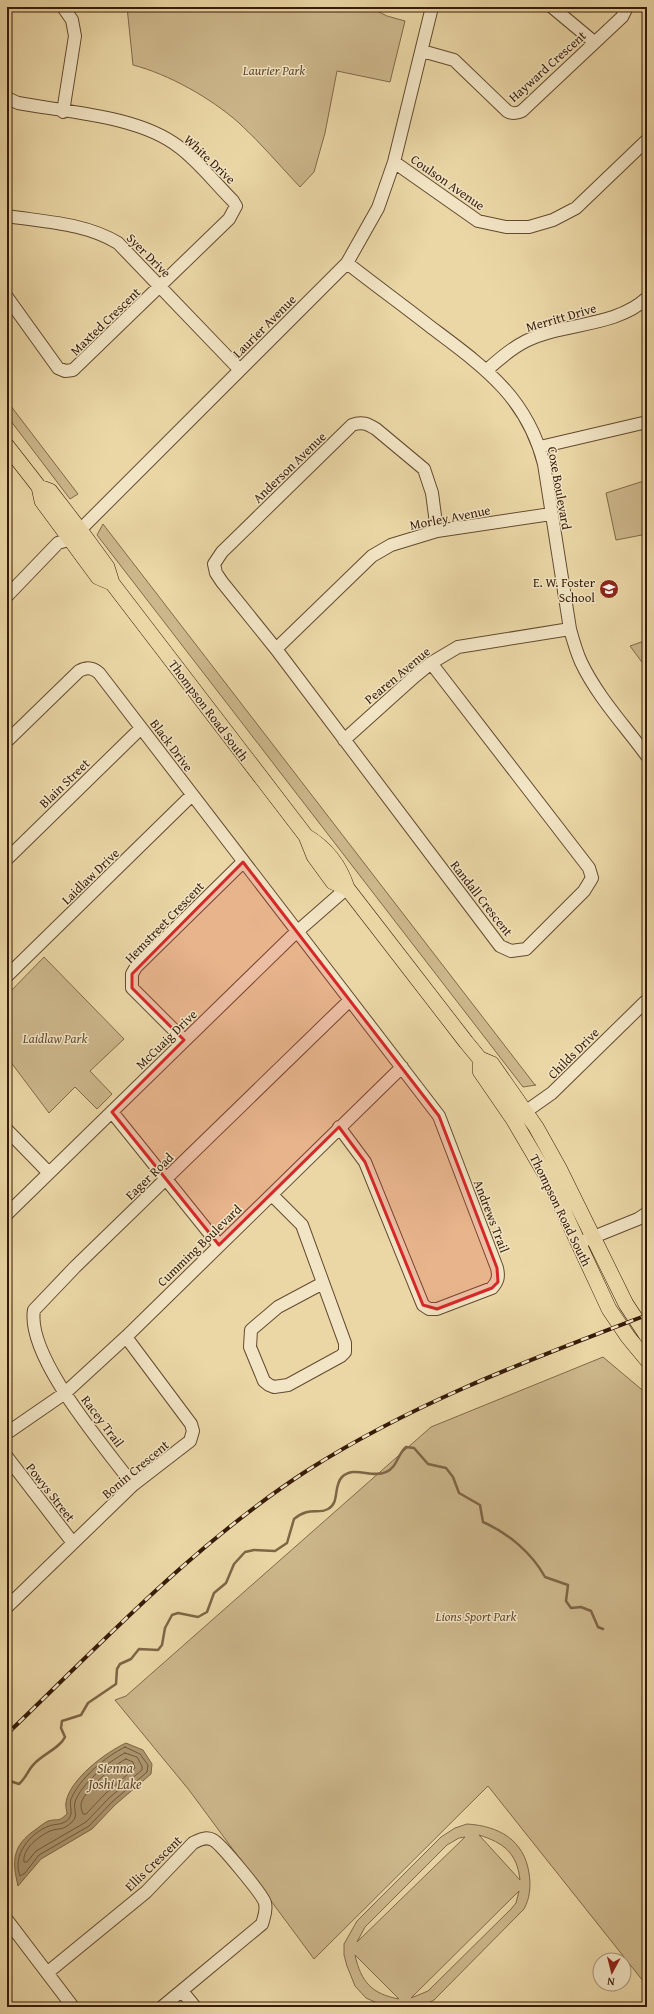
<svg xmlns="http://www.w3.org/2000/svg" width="654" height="2014" font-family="'Gentium Book Plus',serif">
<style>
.green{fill:#ccb78b;stroke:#81694a;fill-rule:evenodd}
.water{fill:#ad9770;stroke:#7d6546}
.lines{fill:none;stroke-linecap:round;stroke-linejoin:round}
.shore{stroke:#72593c;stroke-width:1}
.stream{stroke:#7d6546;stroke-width:2.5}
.minor-casing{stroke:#634a30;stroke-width:14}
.major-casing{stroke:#361b08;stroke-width:16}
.minor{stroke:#f2e5c5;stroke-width:12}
.major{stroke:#ebd7a6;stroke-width:15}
.rail-casing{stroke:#361b08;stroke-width:4}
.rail{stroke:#f2e5c5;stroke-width:2.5;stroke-dasharray:8;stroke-linecap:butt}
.marked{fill:#d62828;fill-opacity:0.2;stroke:#d62828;stroke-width:3;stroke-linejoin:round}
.labels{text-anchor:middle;stroke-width:3;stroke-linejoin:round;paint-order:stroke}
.street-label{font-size:13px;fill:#361b08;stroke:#f2e5c5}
.park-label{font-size:13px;font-style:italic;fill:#634a2f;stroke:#f2e5c5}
.poi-label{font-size:13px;fill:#361b08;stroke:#f2e5c5;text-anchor:end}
.water-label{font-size:14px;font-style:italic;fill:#60462c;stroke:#f2e5c5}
</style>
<rect width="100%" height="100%" fill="#ebd7a6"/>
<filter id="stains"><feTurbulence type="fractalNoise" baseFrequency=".005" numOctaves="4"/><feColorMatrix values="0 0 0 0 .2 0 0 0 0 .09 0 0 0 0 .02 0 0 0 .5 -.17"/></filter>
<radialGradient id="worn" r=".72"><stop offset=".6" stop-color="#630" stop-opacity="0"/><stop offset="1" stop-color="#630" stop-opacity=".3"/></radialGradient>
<path class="green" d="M127 7H369L387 16 405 21 390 82 337 71 325 133 314 172 300 187C280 166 261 143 239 123 211 98 168 74 133 65Z
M7 401 78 494 70 499 7 416Z
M647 480V534L616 540 606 493Z
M103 524 535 1085H536L523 1087 97 535Z
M647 640V669L630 646Z
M44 957 124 1039 90 1071 112 1094 97 1109 75 1087 49 1113 7 1057V995Z
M603 1357 647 1394V1986L488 1786 314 1959 189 1790 115 1700 126 1696 431 1427Z
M467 1824C499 1826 524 1840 529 1873 531 1886 530 1898 524 1909L434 2000 420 2007H386L366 1998 355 1986 347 1966 344 1955V1944L357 1921 441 1837 455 1828ZM479 1835C504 1843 517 1853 520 1880ZM465 1837 357 1942 365 1927 447 1845 459 1838ZM519 1891 516 1903 511 1909 428 1991 411 1998ZM355 1955 399 1999C372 1994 361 1982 355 1955Z"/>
<path class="water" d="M126 1743 143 1750 152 1764 151 1774 115 1805 92 1829 41 1859 18 1886C12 1861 12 1846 35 1830 39 1827 44 1823 48 1821 59 1818 57 1823 67 1814 67 1811 65 1806 66 1802 70 1779 106 1752 126 1743Z"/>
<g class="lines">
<path class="shore" d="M125 1747 140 1754 148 1765 147 1772 112 1802 89 1826 39 1855 25 1873 20 1876C12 1855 30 1833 49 1826 57 1823 64 1826 70 1817 73 1812 69 1805 71 1799 80 1778 105 1757 125 1747Z
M125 1753 137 1757 142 1766V1770L109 1798 86 1822 36 1851 27 1862H24C22 1849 39 1836 50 1831 60 1827 61 1832 72 1822 79 1815 73 1810 75 1802 81 1784 109 1761 125 1753Z
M126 1759 133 1762 135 1768 105 1794 86 1814H83C82 1812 81 1808 81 1805 81 1793 115 1764 126 1759Z"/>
<path class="stream" d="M7 1780 19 1784C26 1778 28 1770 34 1764 43 1754 60 1748 65 1737L61 1728 62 1721 81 1715 88 1703 116 1684 117 1669 120 1664 131 1659 139 1649 158 1650 162 1645 165 1628 172 1615 178 1613 198 1617 207 1612 214 1593 226 1583 234 1564 245 1552 254 1550 275 1551 287 1543 294 1519C310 1506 317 1515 328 1509 340 1503 333 1486 342 1477 354 1465 372 1479 386 1472 397 1468 398 1453 406 1447L414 1448 428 1464 446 1468 453 1477 459 1493 480 1505 483 1522C508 1533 532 1553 545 1577L568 1585 566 1601 571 1608 581 1607 591 1611 598 1627 603 1629"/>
<defs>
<path id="minor" d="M63 7 72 20 75 36 63 112
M552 7 594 42
M422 51 454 60 507 111C512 114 516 114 522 111L622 17 627 7
M7 98 18 103C67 112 140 116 179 147 199 162 215 183 233 201L236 206 229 219 73 370 65 371 58 368 7 297
M394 162 478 221 506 227H529L553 220 576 208 647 140
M7 216C45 222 85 223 118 243L240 370
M347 263C375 285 404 306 432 328 484 367 527 397 544 464L570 629C573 640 576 651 581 662 597 696 625 726 647 756
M487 370C499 359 512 348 526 341 564 322 614 328 647 298
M540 447 647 422
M7 596 58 543 71 539 347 263 378 208 394 162 432 7
M276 649 372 556 391 545 437 531 551 514
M431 663 589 868 592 878 584 891 526 949 511 951 500 946 276 649 222 582 216 573 214 564 222 552 352 425C362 421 368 424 376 429L424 469 432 493 437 531
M344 740 414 677 431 663 458 647 570 629
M7 741 79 671C86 667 92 667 99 673L439 1116 497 1268C499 1277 498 1281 492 1288L437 1309H429L423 1305 365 1162 339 1127
M7 859 141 728
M7 976 192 795
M184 1040 132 988V974L136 967 243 862
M112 1112 219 1245
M518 1117 552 1093 647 1000
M7 1130 49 1173
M272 1195 302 1225 345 1343V1352L341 1356 288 1385 274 1387 269 1385 264 1381 250 1347 251 1330 278 1307 323 1283
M7 1214 291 937 347 888
M586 1240 638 1219 647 1213
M7 1433 65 1393 126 1337 402 1067
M7 1457 73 1543
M133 1485C105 1447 26 1357 34 1310L75 1267 350 1000
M7 1607 133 1485 190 1441 193 1431 191 1424 126 1337
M7 1920 73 2007
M47 1973 146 1892 193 1843C199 1840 206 1836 213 1840 220 1843 263 1895 265 1903 267 1911 264 1917 262 1924L162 2007
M182 1991 195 2007"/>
<path id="major" d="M7 446 39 487 42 501 98 577 112 583
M39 487 50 491 80 530 107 567 112 583 306 836 314 856 333 882 347 888
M306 836C326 848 340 866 347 888L466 1042 480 1059 492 1064 536 1127 560 1170 626 1304 647 1336
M480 1059V1071L513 1119 550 1182 609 1309 628 1337 647 1360"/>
</defs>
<use href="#minor" class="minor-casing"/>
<use href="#major" class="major-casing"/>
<use href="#minor" class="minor"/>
<use href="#major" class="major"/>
<defs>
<path id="rail" d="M7 1734C103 1642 195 1543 308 1470 415 1402 529 1360 647 1315"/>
</defs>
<use href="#rail" class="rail-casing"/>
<use href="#rail" class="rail"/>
</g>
<path class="marked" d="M243 862 439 1116 497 1268 498 1282 492 1288 437 1309 423 1305 365 1162 339 1127 219 1245 112 1112 184 1040 132 988V974Z"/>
<defs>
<symbol id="school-disc" viewBox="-11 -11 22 22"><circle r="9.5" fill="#8f2418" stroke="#f2e5c5"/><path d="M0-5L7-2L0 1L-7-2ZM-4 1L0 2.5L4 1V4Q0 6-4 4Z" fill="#fff"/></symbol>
</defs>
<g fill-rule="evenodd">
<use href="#school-disc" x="598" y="578" width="22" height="22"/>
</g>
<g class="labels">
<g class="street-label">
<text transform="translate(547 66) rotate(-42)" y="5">Hayward Crescent</text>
<text transform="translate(210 159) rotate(43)" y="5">White Drive</text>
<text transform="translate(448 182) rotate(35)" y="5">Coulson Avenue</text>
<text transform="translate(149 255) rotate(45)" y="5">Syer Drive</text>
<text transform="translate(561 317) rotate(-16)" y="5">Merritt Drive</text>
<text transform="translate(105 321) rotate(-44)" y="5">Maxted Crescent</text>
<text transform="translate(264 326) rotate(-45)" y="5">Laurier Avenue</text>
<text transform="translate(289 467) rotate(-44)" y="5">Anderson Avenue</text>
<text transform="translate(560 488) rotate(80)" y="5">Coxe Boulevard</text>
<text transform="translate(450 517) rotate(-11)" y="5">Morley Avenue</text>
<text transform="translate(397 675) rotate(-40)" y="5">Pearen Avenue</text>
<text transform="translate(209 710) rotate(53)" y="5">Thompson Road South</text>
<text transform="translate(172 745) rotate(53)" y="5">Black Drive</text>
<text transform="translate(64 783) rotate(-44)" y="5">Blain Street</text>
<text transform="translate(90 876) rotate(-44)" y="5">Laidlaw Drive</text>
<text transform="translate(482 898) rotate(52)" y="5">Randall Crescent</text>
<text transform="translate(164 922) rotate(-46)" y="5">Hemstreet Crescent</text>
<text transform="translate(166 1039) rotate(-44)" y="5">McCuaig Drive</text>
<text transform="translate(573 1053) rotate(-45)" y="5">Childs Drive</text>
<text transform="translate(149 1176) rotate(-44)" y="5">Eager Road</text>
<text transform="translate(561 1210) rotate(64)" y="5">Thompson Road South</text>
<text transform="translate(492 1216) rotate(69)" y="5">Andrews Trail</text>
<text transform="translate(199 1245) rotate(-44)" y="5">Cumming Boulevard</text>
<text transform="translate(103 1421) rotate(53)" y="5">Racey Trail</text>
<text transform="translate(135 1469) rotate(-40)" y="5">Bonin Crescent</text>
<text transform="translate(51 1492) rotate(52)" y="5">Powys Street</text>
<text transform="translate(153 1863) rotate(-44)" y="5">Ellis Crescent</text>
</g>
<g class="park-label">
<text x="274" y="75">Laurier Park</text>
<text x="55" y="1043">Laidlaw Park</text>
<text x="476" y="1621">Lions Sport Park</text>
</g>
<g class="poi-label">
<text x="595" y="587">E. W. Foster<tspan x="595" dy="15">School</tspan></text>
</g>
<g class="water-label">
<text x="115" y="1773">Sienna<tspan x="115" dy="16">Joshi Lake</tspan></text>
</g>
</g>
<rect width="654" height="2014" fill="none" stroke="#ebd7a6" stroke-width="24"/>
<rect x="8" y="8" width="638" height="1998" fill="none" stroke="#361b08" stroke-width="2"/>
<rect x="12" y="12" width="630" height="1990" fill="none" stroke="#361b08"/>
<g transform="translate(612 1972) rotate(187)"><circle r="19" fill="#f2e5c5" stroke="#a79479"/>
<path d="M0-3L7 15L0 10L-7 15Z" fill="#8f2418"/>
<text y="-6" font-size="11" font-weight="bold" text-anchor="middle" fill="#361b08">N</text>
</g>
<rect width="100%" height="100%" filter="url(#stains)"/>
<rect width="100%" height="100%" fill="url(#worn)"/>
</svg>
